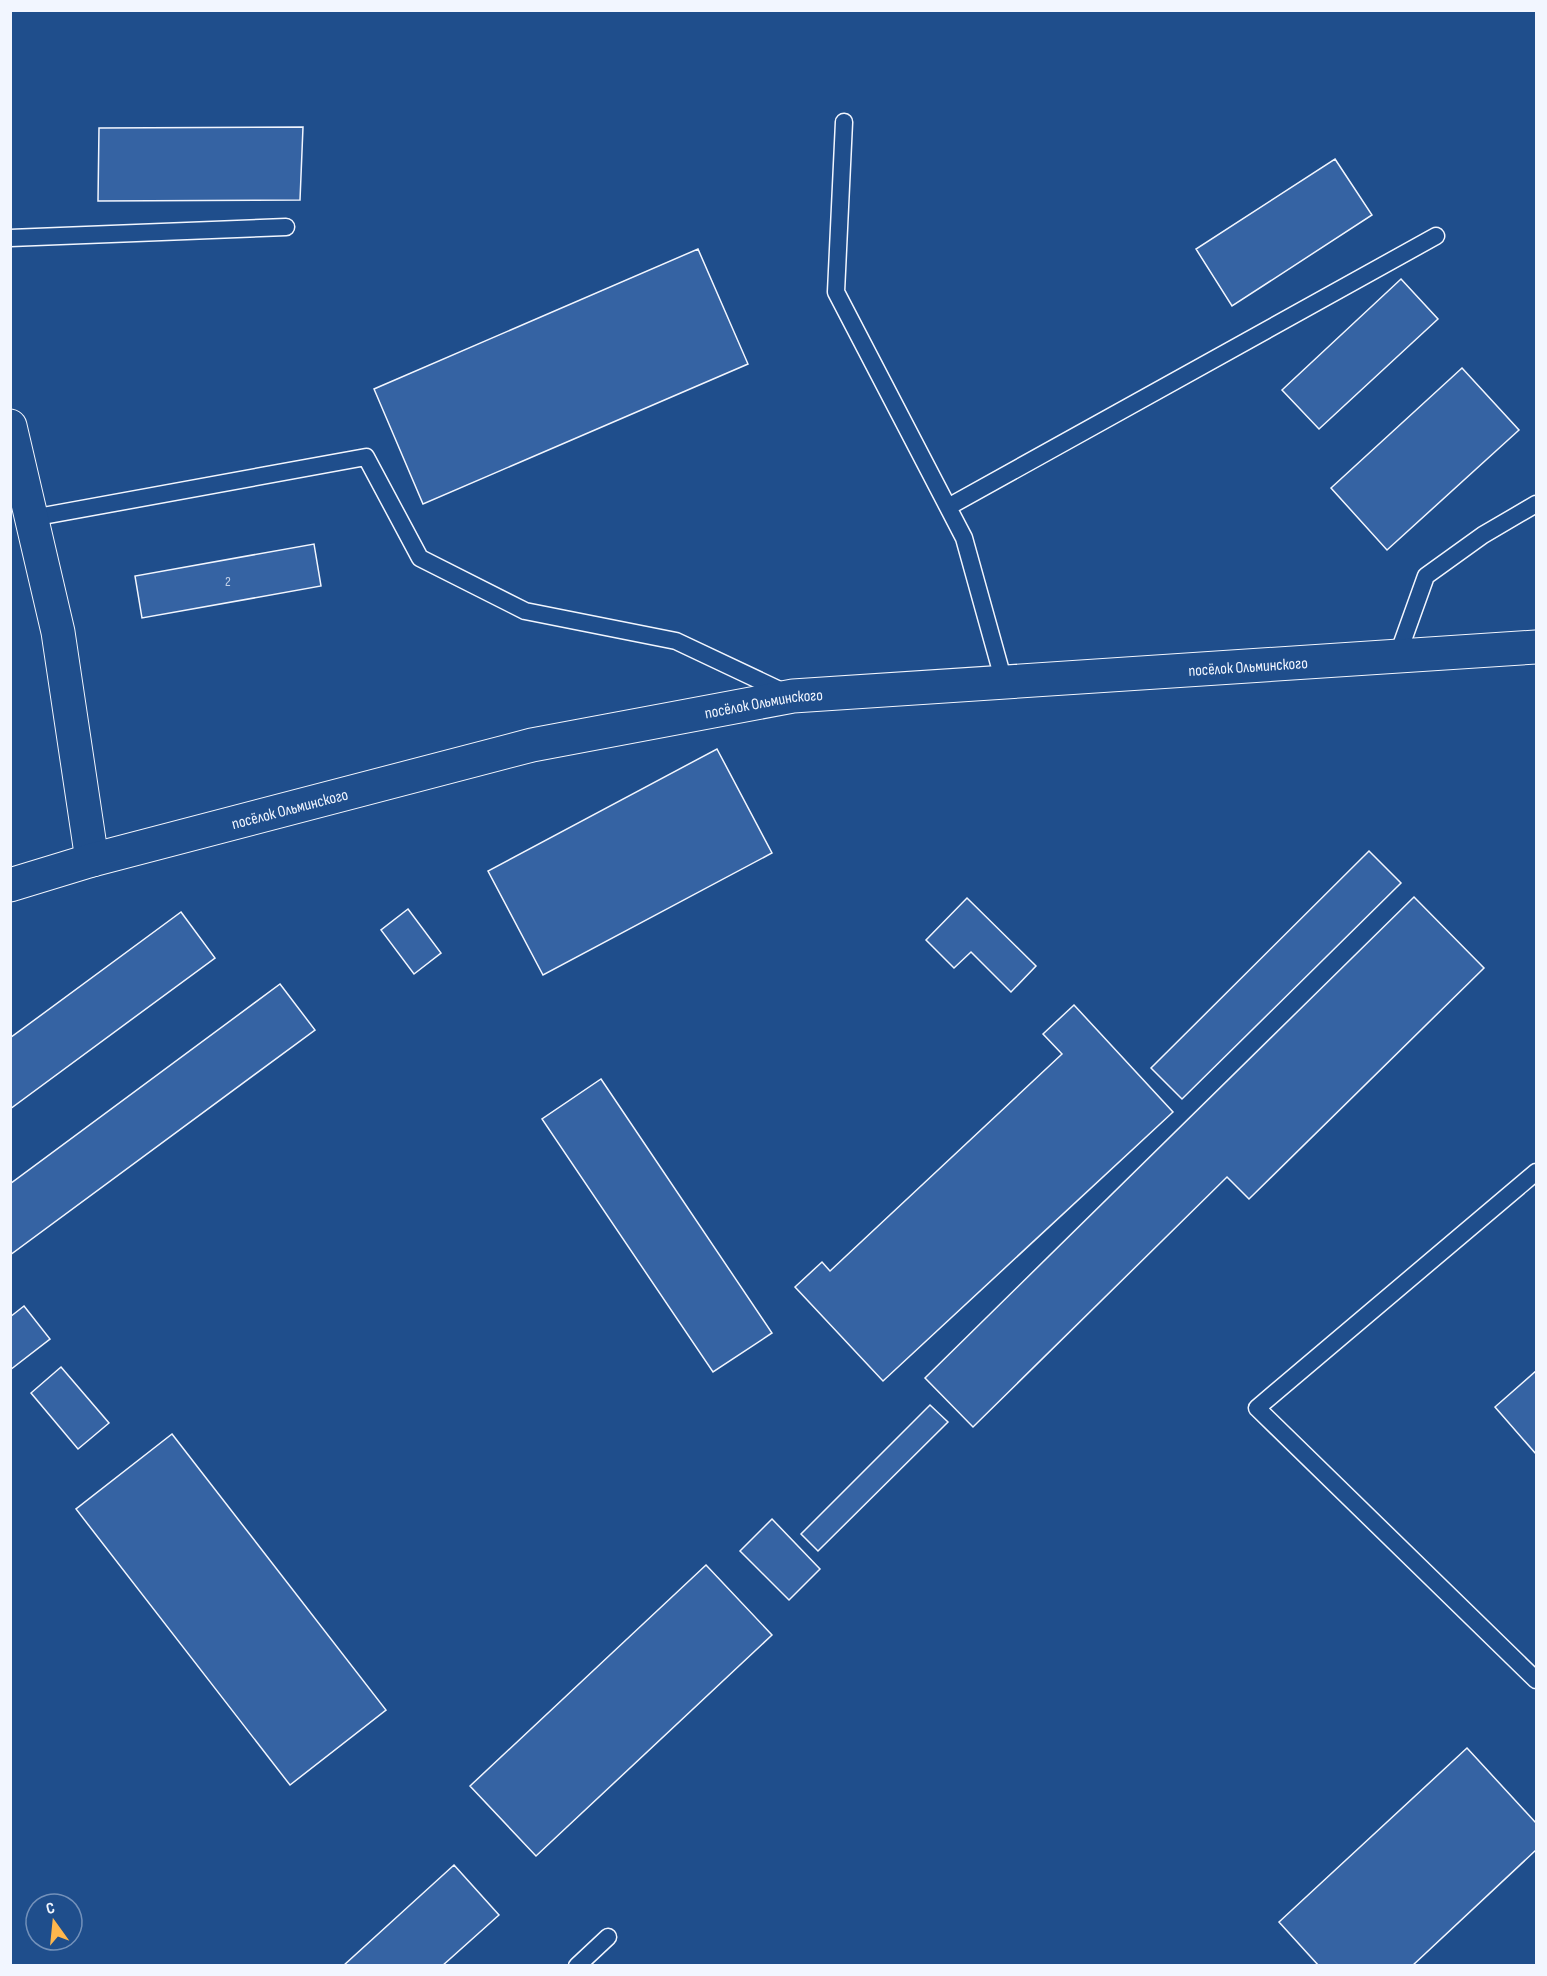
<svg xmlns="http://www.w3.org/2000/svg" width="1547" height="1976" font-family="'Sofia Sans Condensed',sans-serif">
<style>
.building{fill:#3563a3;stroke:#f2f6ff;stroke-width:1.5}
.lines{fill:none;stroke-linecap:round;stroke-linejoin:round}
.lane-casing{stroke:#f2f6ff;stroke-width:19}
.street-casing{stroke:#f2f6ff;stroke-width:35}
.lane{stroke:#1f4e8c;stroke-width:16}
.street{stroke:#1f4e8c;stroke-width:33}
.labels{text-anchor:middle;stroke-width:4.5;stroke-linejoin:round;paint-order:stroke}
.number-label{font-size:14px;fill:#c3d1e8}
.street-label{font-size:16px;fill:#f2f6ff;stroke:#1f4e8c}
</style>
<rect width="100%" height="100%" fill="#1f4e8c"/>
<path class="building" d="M303 127 300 200 98 201 99 128Z
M1335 159 1372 215 1232 306 1196 249Z
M698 249 748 364 423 504 374 389Z
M1401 279 1438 319 1319 429 1282 390Z
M1462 368 1519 430 1387 550 1331 488Z
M314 544 321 586 142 618 135 576Z
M717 749 772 853 543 975 488 871Z
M1369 851 1401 883 1182 1099 1151 1068Z
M1414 897 1484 968 1249 1199 1227 1177 973 1427 925 1378Z
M967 898 1036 966 1011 992 971 952 954 968 926 940Z
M408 909 441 953 414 974 381 930Z
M181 912 215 958 10 1109V1038Z
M280 984 315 1030 10 1255V1184Z
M1074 1005 1173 1112 883 1381 795 1287 822 1262 830 1271 1062 1054 1043 1034Z
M601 1079 772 1333 713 1372 542 1119Z
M24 1306 50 1339 10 1370V1317Z
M61 1367 109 1423 78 1449 31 1393Z
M1536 1371V1454L1495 1407Z
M930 1405 948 1422 818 1551 801 1534Z
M172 1434 386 1710 290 1785 76 1509Z
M772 1519 820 1569 789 1600 740 1551Z
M706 1565 772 1635 536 1856 470 1786Z
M1467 1748 1536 1823V1850L1412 1966H1319L1279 1922Z
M454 1865 499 1915 442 1966H343Z"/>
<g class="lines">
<defs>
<path id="lane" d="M844 122 836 292 964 538 1004 682
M10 238 286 227
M948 507 1436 236
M32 518 366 457 420 558 525 611 676 641 786 693
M1397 657 1426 576 1483 535 1536 504
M1536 1172 1257 1408 1536 1680
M577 1966 608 1937"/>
<g id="street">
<path d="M10 426 58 632 92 860"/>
<path id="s1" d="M10 885 92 860 532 745 793 696 1536 647"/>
</g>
</defs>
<use href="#lane" class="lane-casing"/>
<use href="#street" class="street-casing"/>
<use href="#lane" class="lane"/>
<use href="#street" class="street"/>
</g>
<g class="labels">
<g class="number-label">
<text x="228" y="586">2</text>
</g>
<g class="street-label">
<text dy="6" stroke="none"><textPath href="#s1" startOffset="1262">посёлок Ольминского</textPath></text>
<text dy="6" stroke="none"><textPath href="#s1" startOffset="776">посёлок Ольминского</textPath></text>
<text dy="6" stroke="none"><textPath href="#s1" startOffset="290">посёлок Ольминского</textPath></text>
</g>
</g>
<rect width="1547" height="1976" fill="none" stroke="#f2f6ff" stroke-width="24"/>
<g transform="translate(54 1922) rotate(345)"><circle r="28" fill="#1f4e8c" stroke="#7391ba" stroke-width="1.5"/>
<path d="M0-4.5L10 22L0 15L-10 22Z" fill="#ffb74d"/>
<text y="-9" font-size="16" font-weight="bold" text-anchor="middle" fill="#f2f6ff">С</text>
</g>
</svg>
